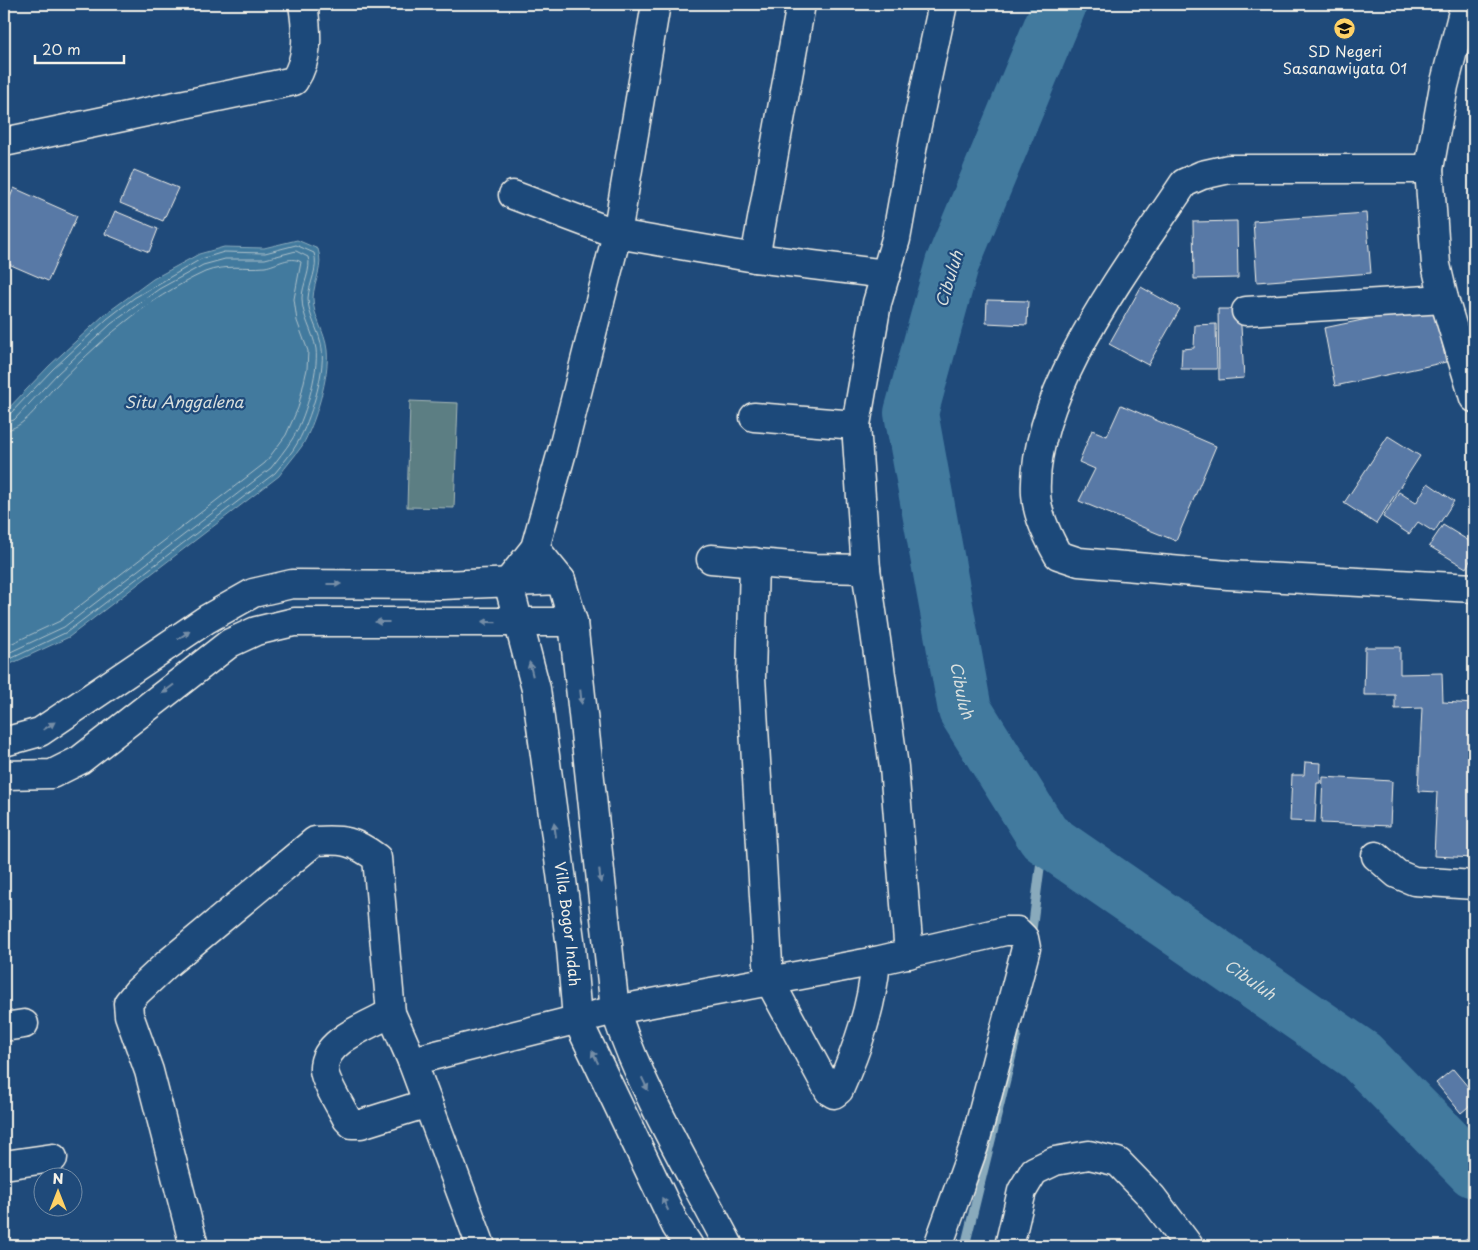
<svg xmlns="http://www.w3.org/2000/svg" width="1478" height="1250" font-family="'Playpen Sans',sans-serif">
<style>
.green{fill:#5b7e83;stroke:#a8b8b6}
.water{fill:#427a9e;stroke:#89aabc}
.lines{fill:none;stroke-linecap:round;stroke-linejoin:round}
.shore{stroke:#adc1ca;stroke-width:1}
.stream{stroke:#89aabc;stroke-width:9}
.river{stroke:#427a9e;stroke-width:54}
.building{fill:#5979a6;stroke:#f4f1e8}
.minor-casing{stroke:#f4f1e8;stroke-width:31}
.minor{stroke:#1f4a7a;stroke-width:28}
.oneway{fill:#748da6}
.labels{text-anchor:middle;stroke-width:4.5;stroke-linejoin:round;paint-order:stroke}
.poi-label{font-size:15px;fill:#f4f1e8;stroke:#1f4a7a}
.street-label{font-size:15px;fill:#f4f1e8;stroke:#1f4a7a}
.water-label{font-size:16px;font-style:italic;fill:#d9dfdd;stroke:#1f4a7a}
</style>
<rect width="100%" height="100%" fill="#1f4a7a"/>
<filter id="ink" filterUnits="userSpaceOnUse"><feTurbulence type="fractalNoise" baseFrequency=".02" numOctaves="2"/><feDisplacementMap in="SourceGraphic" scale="10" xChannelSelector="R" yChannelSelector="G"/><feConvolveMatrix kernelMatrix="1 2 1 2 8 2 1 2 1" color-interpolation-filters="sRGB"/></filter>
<g filter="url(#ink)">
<path class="green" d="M410 401 458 403 454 508 407 507Z"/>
<path class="water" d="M297 240 318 249C324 267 314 280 313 298 313 317 325 331 327 350 330 375 315 424 302 446 295 456 286 466 279 476L69 637 4 667V413L49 366 104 315 153 279 199 254 224 247 264 248Z"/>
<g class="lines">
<path class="shore" d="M4 417 9 415 53 369 107 319 134 298 201 259 224 252 265 253 296 245 314 253C319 268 309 283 308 298 308 317 320 331 322 349 325 374 310 420 298 442 292 453 283 463 275 473L67 632 4 662
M4 423 14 420 57 374 111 324 159 289 203 265 225 259H265L296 251 308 257C312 269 302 285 302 298 302 317 313 331 316 349 319 372 304 422 291 441 285 450 278 459 271 468L64 627 4 655
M4 430C23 430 40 403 52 390 96 344 146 299 205 272 225 264 245 269 265 267 277 265 290 255 301 262L294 299 297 321 308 351 307 369 298 408 286 435 265 463 60 621 4 647"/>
<path class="stream" d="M1031 938 1044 837
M965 1246 1017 1035"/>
<path class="river" id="s1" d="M1060 4 952 264 911 413 965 710 1044 837 1361 1056 1474 1171"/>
</g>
<path class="building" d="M134 170 178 188 163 221 120 203Z
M14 188 77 216 48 281 4 262V211Z
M115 211 158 229 149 252 105 234Z
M1366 213 1371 273 1257 282 1253 221Z
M1237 221 1238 278 1194 279 1193 222Z
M1141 287 1180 309 1148 365 1109 344Z
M987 300 1028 301 1027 325 986 323Z
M1434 305 1446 362 1335 386 1324 328Z
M1218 309H1240L1244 378 1219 380Z
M1216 324 1217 369H1181L1182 349 1194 348 1195 325Z
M1121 405 1216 446 1176 541 1079 501 1095 469 1079 462 1092 430 1107 436Z
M1388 436 1420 456 1376 524 1344 503Z
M1428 483 1454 501 1434 532 1418 522 1409 534 1383 517 1399 492 1416 503Z
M1443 525 1474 544V554L1466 568 1429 546Z
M1365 647H1400V674L1442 673 1443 702 1474 704V858L1434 856 1437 792 1418 791 1422 708 1395 709V695H1364Z
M1305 762 1321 763 1320 783H1317L1315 822 1290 821 1292 775H1304Z
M1323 777 1392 781 1390 826 1321 823Z
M1453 1069 1474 1094V1102L1461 1113 1436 1083Z
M1474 1234V1246H1454Z"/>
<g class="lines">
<defs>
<g id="minor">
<path id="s2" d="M656 4 617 234 563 448 535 548 508 582 536 689 571 947 577 1019 676 1226 689 1246"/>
<path d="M1465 4 1444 86 1429 169 1436 265 1444 299 1474 398"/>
<path d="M4 142 294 81C310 57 307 31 303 4"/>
<path d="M1429 169H1229L1202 175 1184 183C1129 266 1031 392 1036 494 1037 515 1048 537 1058 555L1079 562 1228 575 1474 588"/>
<path d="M513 195 617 234 755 258 886 274"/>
<path d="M755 258 801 4"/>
<path d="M1246 311 1444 299"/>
<path d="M754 417 856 425"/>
<path d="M535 548 561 580 573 622 615 1010C642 1092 689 1169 729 1246"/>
<path d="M711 559 815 568 866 569"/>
<path d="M754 562 751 677 769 980 829 1091 834 1094 839 1090C858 1047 872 1007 876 961"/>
<path d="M4 742 40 732 207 619 253 593 292 584 442 585 561 580"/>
<path d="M4 775 52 774 80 760 230 643 256 631 294 622H573"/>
<path d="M1376 856 1397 874 1414 881 1474 885"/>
<path d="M909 954 894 767 866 569 856 425 877 303 896 239 914 139 943 4"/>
<path d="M391 1013C370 1025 322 1041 324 1070 325 1082 341 1107 347 1119L352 1124H361L428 1103"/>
<path d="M4 1027 24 1024"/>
<path d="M412 1061 615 1010 876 961 1005 931H1017L1024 938 1026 948 974 1146 938 1246"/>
<path d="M4 1165 53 1158"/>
<path d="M194 1246 149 1071 129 1015 128 1003 137 992 167 964 315 841C343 839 354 841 377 858L391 1013 412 1061 481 1246"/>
<path d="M1009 1246 1022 1191 1034 1171 1055 1161 1089 1155 1118 1162 1152 1197 1189 1246"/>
</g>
</defs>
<use href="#minor" class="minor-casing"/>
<use href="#minor" class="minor"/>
</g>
<defs><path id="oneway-solid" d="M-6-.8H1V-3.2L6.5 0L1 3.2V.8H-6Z" transform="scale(1.25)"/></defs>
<g class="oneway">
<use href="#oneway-solid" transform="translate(334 584)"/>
<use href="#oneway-solid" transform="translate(382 622) rotate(180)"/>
<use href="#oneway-solid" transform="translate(489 622) rotate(-178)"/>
<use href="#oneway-solid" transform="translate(184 635) rotate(-34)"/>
<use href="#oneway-solid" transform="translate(531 669) rotate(-104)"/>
<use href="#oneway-solid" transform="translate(168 689) rotate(143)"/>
<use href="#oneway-solid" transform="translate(581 697) rotate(84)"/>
<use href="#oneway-solid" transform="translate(49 726) rotate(-34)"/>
<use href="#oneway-solid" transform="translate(555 830) rotate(-98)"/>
<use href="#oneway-solid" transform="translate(600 876) rotate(84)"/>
<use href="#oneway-solid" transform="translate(595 1057) rotate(-116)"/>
<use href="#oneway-solid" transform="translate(645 1084) rotate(65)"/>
<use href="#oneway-solid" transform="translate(665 1204) rotate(-116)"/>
</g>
</g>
<defs>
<symbol id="school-disc" viewBox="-11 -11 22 22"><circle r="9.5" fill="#ffd166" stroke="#1f4a7a"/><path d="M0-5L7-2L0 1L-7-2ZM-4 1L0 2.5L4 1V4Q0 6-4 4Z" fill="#111"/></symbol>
</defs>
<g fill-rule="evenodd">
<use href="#school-disc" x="1332" y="16" width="25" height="25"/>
</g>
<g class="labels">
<g class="poi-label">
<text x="1345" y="57">SD Negeri<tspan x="1345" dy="17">Sasanawiyata 01</tspan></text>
</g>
<g class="street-label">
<text dy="5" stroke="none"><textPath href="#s2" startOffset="949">Villa Bogor Indah</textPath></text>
</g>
<g class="water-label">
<text transform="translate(949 279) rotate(-73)" y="6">Cibuluh</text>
<text x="184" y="408">Situ Anggalena</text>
<text dy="6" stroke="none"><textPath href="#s1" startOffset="718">Cibuluh</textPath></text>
<text dy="6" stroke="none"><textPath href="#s1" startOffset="1138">Cibuluh</textPath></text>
</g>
</g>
<rect width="1478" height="1250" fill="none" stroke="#1f4a7a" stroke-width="20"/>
<rect x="10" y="10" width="1458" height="1230" fill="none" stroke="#f4f1e8" stroke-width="2" filter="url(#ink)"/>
<g transform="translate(58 1192)"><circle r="24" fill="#1f4a7a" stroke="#748da6"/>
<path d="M0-4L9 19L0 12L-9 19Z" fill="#ffd166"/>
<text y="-8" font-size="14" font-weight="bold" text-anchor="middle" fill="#f4f1e8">N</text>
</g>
<path d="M35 55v8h89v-8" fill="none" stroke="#f4f1e8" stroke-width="2.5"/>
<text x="42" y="55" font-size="15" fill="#f4f1e8" stroke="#1f4a7a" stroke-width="4" paint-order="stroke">20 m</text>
</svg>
